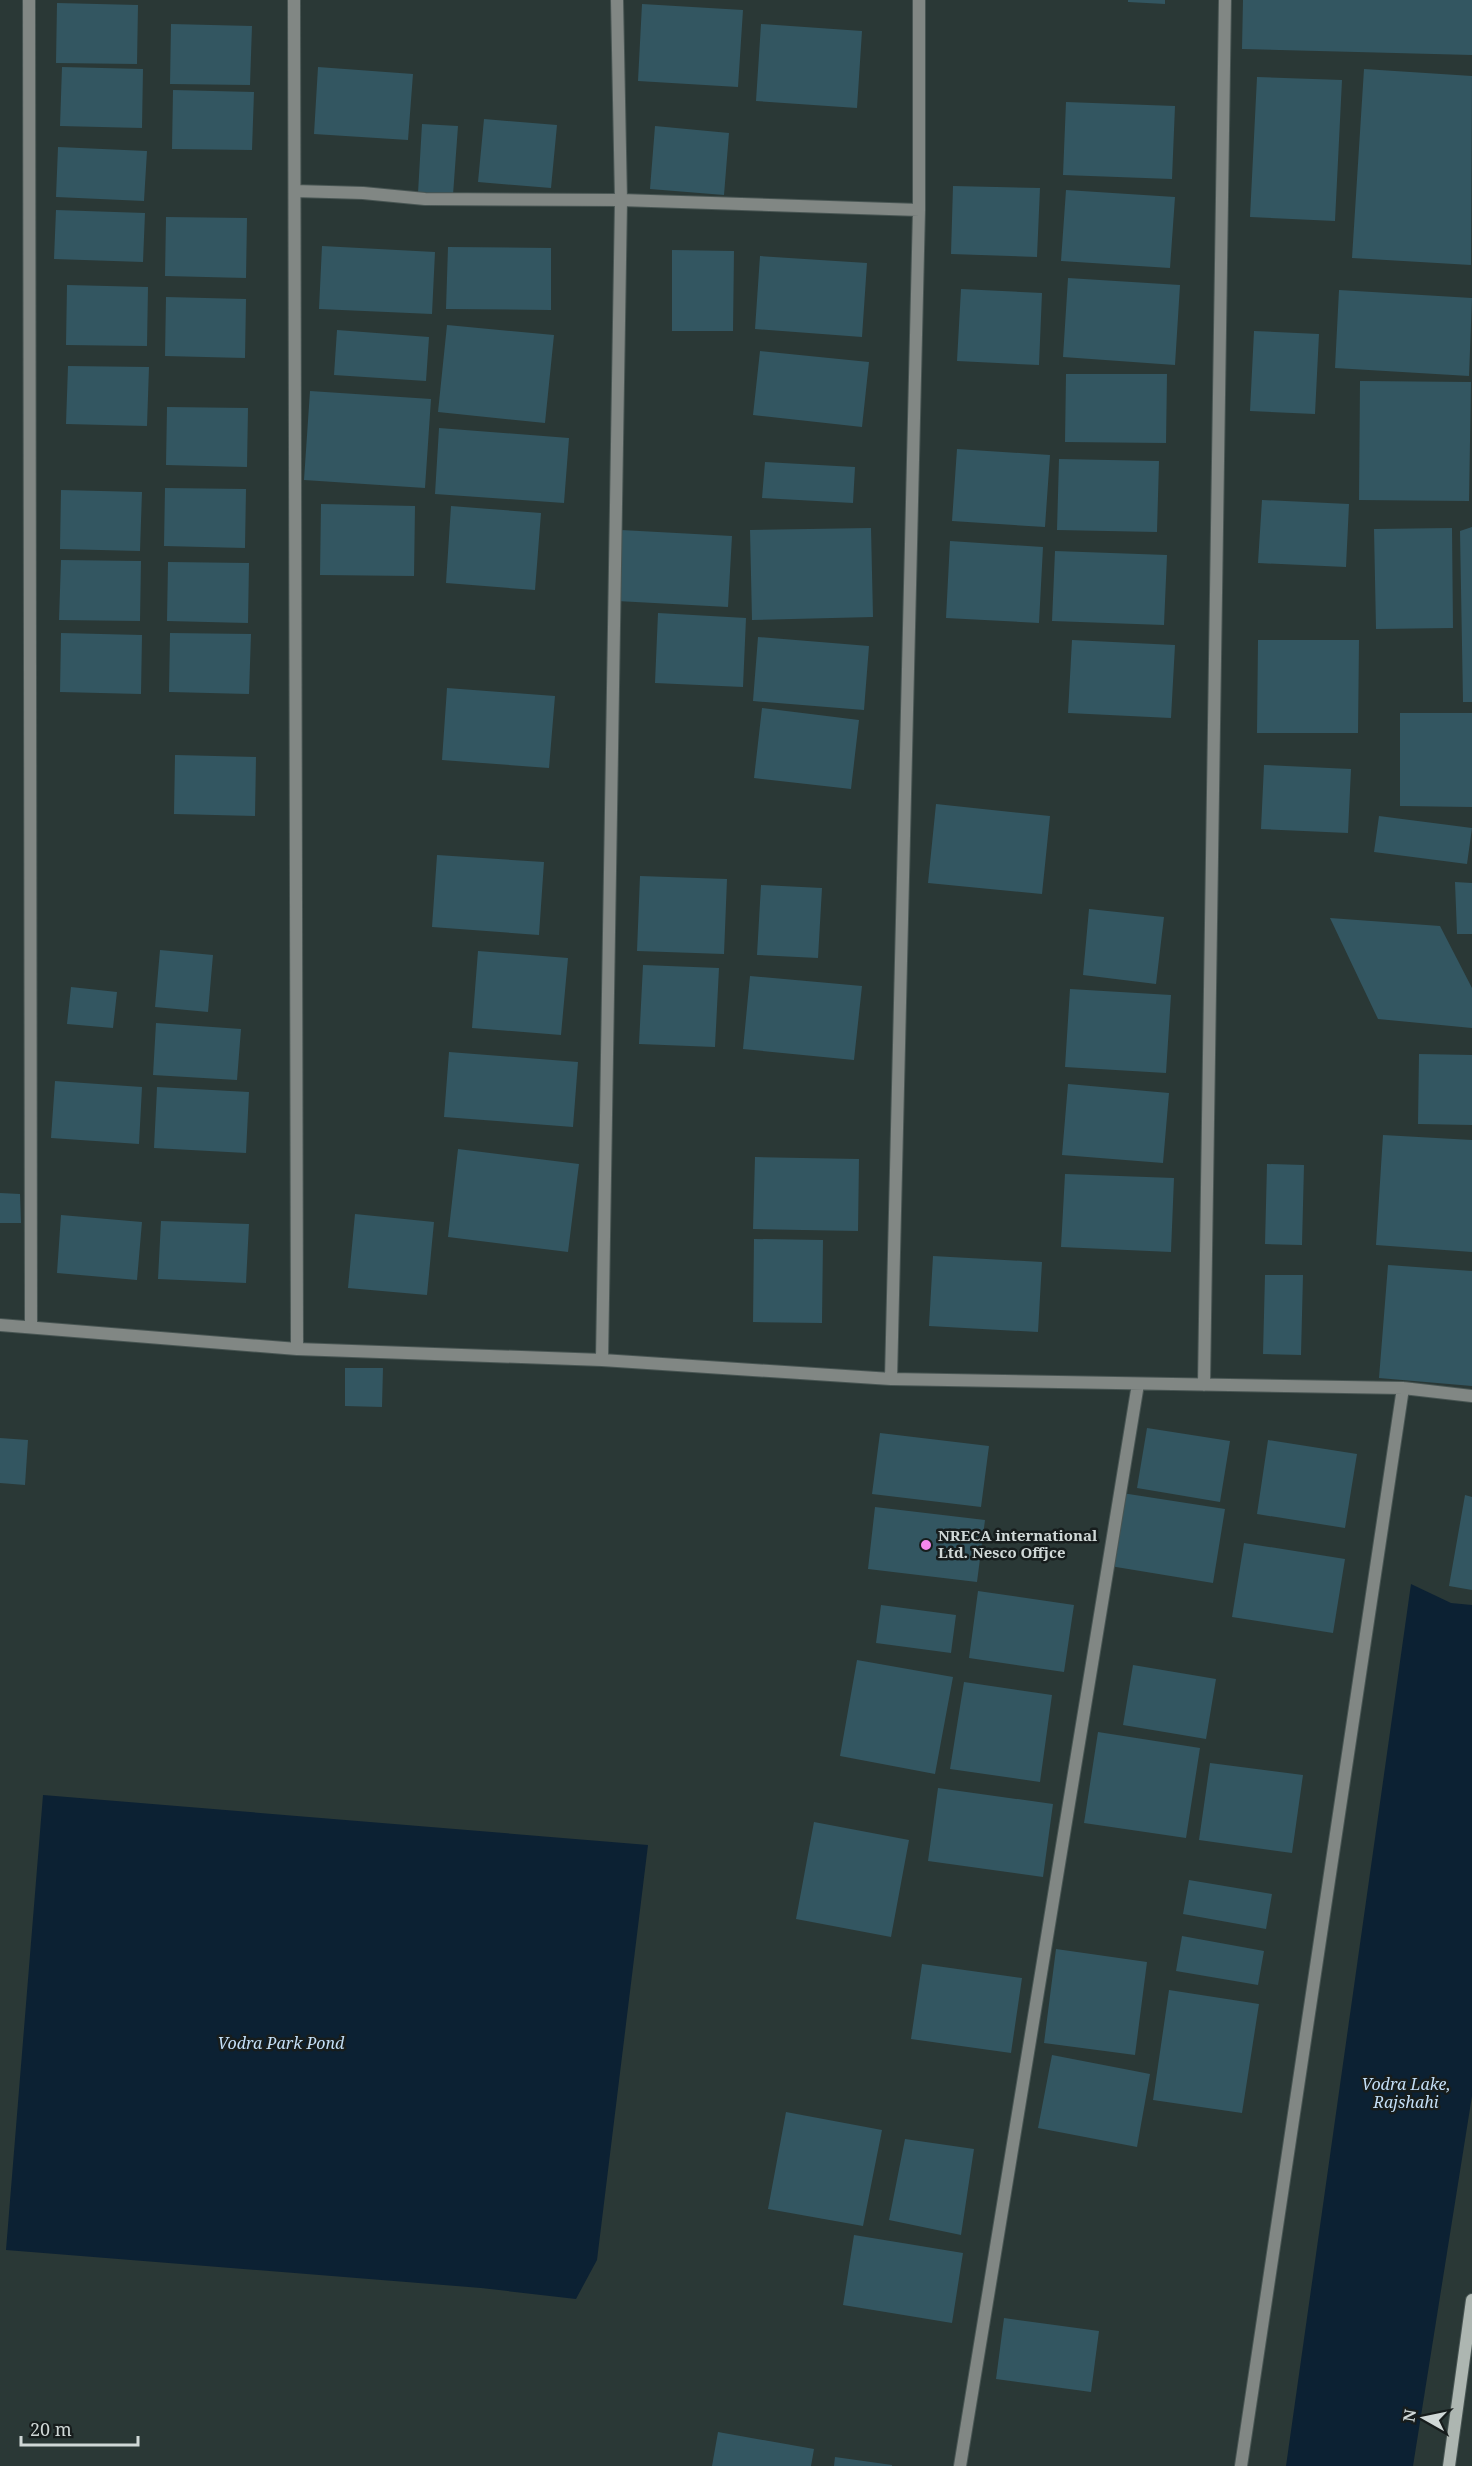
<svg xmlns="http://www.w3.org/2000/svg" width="1472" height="2466" font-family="'Noto Serif',serif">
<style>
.water{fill:#0c2133}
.building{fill:#335661}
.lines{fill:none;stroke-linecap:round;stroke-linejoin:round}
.minor-casing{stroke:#485553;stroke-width:14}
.secondary-casing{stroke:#485553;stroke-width:14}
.minor{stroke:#818784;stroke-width:12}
.secondary{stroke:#adb6b1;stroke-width:12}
.poi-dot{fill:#f688ed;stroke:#171d1d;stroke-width:2}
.labels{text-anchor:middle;stroke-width:5;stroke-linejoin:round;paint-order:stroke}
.poi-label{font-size:15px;font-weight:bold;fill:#d0d8d7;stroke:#171d1d;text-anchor:start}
.water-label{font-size:16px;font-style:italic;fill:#c4dff7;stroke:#171d1d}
</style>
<rect width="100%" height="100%" fill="#2a3836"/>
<path class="water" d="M1411 1584 1451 1603 1472 1605V2096L1413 2466H1286Z
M43 1795 648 1845 597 2260 576 2299 481 2288 6 2250Z"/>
<path class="building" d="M1128 0H1165V4L1128 2Z
M1243 0H1472V55L1242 49Z
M57 3 138 5 137 64 56 63Z
M642 4 743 10 738 87 638 81Z
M171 24 252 26 250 85 170 84Z
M761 24 862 31 857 108 756 101Z
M62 67 143 69 142 128 60 126Z
M318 67 413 74 408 140 314 134Z
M1364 69 1472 76 1471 265 1352 258Z
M1257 77 1342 80 1335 221 1250 217Z
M173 90 254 92 252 150 172 149Z
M1066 102 1175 106 1172 179 1063 175Z
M484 119 557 125 551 188 478 182Z
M422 124 458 126 453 195 418 193Z
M655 126 729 133 724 195 650 189Z
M58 147 147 151 144 201 56 197Z
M953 186 1040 188 1037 257 951 254Z
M1066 190 1175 197 1170 268 1061 261Z
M56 210 145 213 143 262 54 259Z
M166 217 247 218 246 278 165 276Z
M322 246 435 252 432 314 319 309Z
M448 247 551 248V310L446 309Z
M672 250 734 251 733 331H672Z
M760 256 867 263 862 337 755 329Z
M1068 278 1180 285 1175 365 1063 357Z
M67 285 148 287 147 346 66 345Z
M961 289 1042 293 1039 365 957 361Z
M1339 290 1472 298 1469 376 1335 368Z
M166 297 246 299 245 358 165 356Z
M447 325 554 335 545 423 438 412Z
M337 330 429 337 426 381 334 375Z
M1254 331 1319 334 1315 414 1250 411Z
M760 351 869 362 862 427 753 415Z
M68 366 149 367 147 426 66 424Z
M1066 374H1167L1166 443 1065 442Z
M1360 381 1471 382 1469 501 1359 500Z
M310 391 431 399 425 488 304 480Z
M167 407 248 408 247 467 166 465Z
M439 428 569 438 564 503 435 494Z
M957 449 1050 455 1045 527 952 521Z
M1059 459 1159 461 1157 532 1057 530Z
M765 462 855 467 853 503 762 498Z
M165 488 246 489 245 548 164 546Z
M61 490 142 492 140 551 60 549Z
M1262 500 1349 504 1346 567 1258 563Z
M321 504 415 506 414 576 320 575Z
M451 506 541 513 535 590 446 583Z
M1472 527V702H1463L1460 531Z
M871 528 873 617 752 620 750 530Z
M1452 528 1453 628 1376 629 1374 529Z
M621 530 732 536 728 607 617 601Z
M950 541 1043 547 1039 623 946 618Z
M1055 551 1167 555 1164 625 1052 621Z
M61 560 141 561 140 621 59 620Z
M168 562 249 563 248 623 167 621Z
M658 613 746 618 743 687 655 683Z
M61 633 142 635 141 694 60 692Z
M170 633 251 634 249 694 169 692Z
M758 637 869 646 864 710 753 701Z
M1072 640 1175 645 1171 718 1068 713Z
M1258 640H1359L1358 733H1257Z
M447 688 555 696 549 768 442 760Z
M762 708 859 720 851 789 754 778Z
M1400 713H1472V807L1400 806Z
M175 755 256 757 255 816 174 814Z
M1264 765 1351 769 1348 833 1261 829Z
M936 804 1050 816 1042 894 928 883Z
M1379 816 1472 828 1467 864 1374 852Z
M437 855 544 862 539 935 432 927Z
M640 876 727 879 724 954 637 951Z
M1455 882 1472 883V934H1457Z
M761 885 822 888 818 958 757 955Z
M1089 909 1164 917 1156 984 1083 975Z
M1330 918 1440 926 1472 988V1028L1378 1019Z
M160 950 213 955 208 1012 155 1007Z
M478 951 568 958 561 1035 472 1028Z
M643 965 719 968 715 1047 639 1044Z
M750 976 862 986 854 1060 743 1049Z
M71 987 117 992 113 1028 67 1024Z
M1070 989 1171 995 1166 1073 1065 1067Z
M156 1023 241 1029 237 1080 153 1075Z
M449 1052 578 1062 573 1127 444 1117Z
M1419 1054 1472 1055V1125L1418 1124Z
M55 1081 142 1087 139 1144 51 1138Z
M1068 1084 1169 1093 1163 1163 1062 1155Z
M157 1087 249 1092 246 1153 154 1148Z
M1383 1135 1472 1140V1252L1376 1245Z
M458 1149 579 1164 568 1252 448 1237Z
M755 1157 859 1159 858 1231 753 1229Z
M1267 1164 1304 1165 1302 1245 1265 1244Z
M1065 1174 1174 1178 1171 1252 1061 1247Z
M0 1193 20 1194 21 1223H0Z
M355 1214 434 1222 427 1295 348 1288Z
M61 1215 142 1222 137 1280 57 1273Z
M161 1221 249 1224 246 1283 158 1279Z
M754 1239 823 1240 822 1323 753 1322Z
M933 1256 1042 1262 1038 1332 929 1326Z
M1388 1265 1472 1271V1386L1379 1378Z
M1265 1275H1303L1301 1355 1263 1354Z
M345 1368H383L382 1407 345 1406Z
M1147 1428 1230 1441 1220 1502 1137 1488Z
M880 1433 989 1446 981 1507 872 1494Z
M0 1438 28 1440 25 1485 0 1483Z
M1268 1440 1357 1454 1345 1528 1257 1514Z
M1122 1493 1225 1509 1213 1583 1110 1566Z
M1465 1495 1472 1497V1590L1449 1586Z
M875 1507 985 1520 977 1582 868 1569Z
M1244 1543 1345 1559 1333 1633 1232 1617Z
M978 1591 1074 1605 1064 1672 969 1658Z
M881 1605 956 1615 951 1653 876 1643Z
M857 1660 953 1677 935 1774 840 1756Z
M1133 1665 1216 1679 1206 1739 1123 1725Z
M964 1682 1052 1695 1040 1782 950 1769Z
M1098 1732 1200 1748 1186 1838 1084 1823Z
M1210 1763 1303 1775 1292 1853 1199 1840Z
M938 1788 1053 1804 1043 1877 928 1861Z
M814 1822 909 1840 891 1937 796 1919Z
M1189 1880 1272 1894 1266 1929 1183 1914Z
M1182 1936 1264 1951 1258 1985 1176 1971Z
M1056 1949 1147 1962 1135 2055 1044 2043Z
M922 1964 1022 1978 1011 2053 911 2039Z
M1169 1990 1259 2004 1242 2113 1153 2100Z
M1052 2055 1150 2074 1137 2147 1038 2128Z
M786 2112 882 2130 863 2226 768 2209Z
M905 2139 974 2149 961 2235 889 2220Z
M854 2235 963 2253 952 2323 843 2305Z
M1004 2318 1099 2331 1091 2392 996 2379Z
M718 2432 814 2449 811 2466H712Z
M835 2457 892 2465V2466H834Z"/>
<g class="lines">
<defs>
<path id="minor" d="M29 0 31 1327
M294 0 297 1349
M295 191 363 193 425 199 621 200 919 210
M0 1325 297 1349 602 1360 891 1379 1403 1388 1472 1396
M602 1360 621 200 617 0
M891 1379 919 210V0
M1204 1385 1225 0
M960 2466 1138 1384
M1241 2466 1403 1388"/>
<path id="secondary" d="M1449 2466 1472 2300"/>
</defs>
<use href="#minor" class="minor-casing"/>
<use href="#secondary" class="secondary-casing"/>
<use href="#minor" class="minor"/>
<use href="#secondary" class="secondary"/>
</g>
<circle class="poi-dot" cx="926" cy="1545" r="6"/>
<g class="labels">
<g class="poi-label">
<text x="938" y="1541">NRECA international<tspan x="938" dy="17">Ltd. Nesco Offjce</tspan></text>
</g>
<g class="water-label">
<text x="281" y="2049">Vodra Park Pond</text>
<text x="1406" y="2090">Vodra Lake,<tspan x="1406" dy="18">Rajshahi</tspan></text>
</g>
</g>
<g transform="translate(1424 2418) rotate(279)" stroke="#171d1d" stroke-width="4.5" paint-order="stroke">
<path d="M0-4.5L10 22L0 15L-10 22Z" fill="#d0d8d7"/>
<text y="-9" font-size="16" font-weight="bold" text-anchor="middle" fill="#d0d8d7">N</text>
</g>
<path d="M21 2436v9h117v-9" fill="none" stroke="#d0d8d7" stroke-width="3"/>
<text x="30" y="2436" font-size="18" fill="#d0d8d7" stroke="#171d1d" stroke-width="4.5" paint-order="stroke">20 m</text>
</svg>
